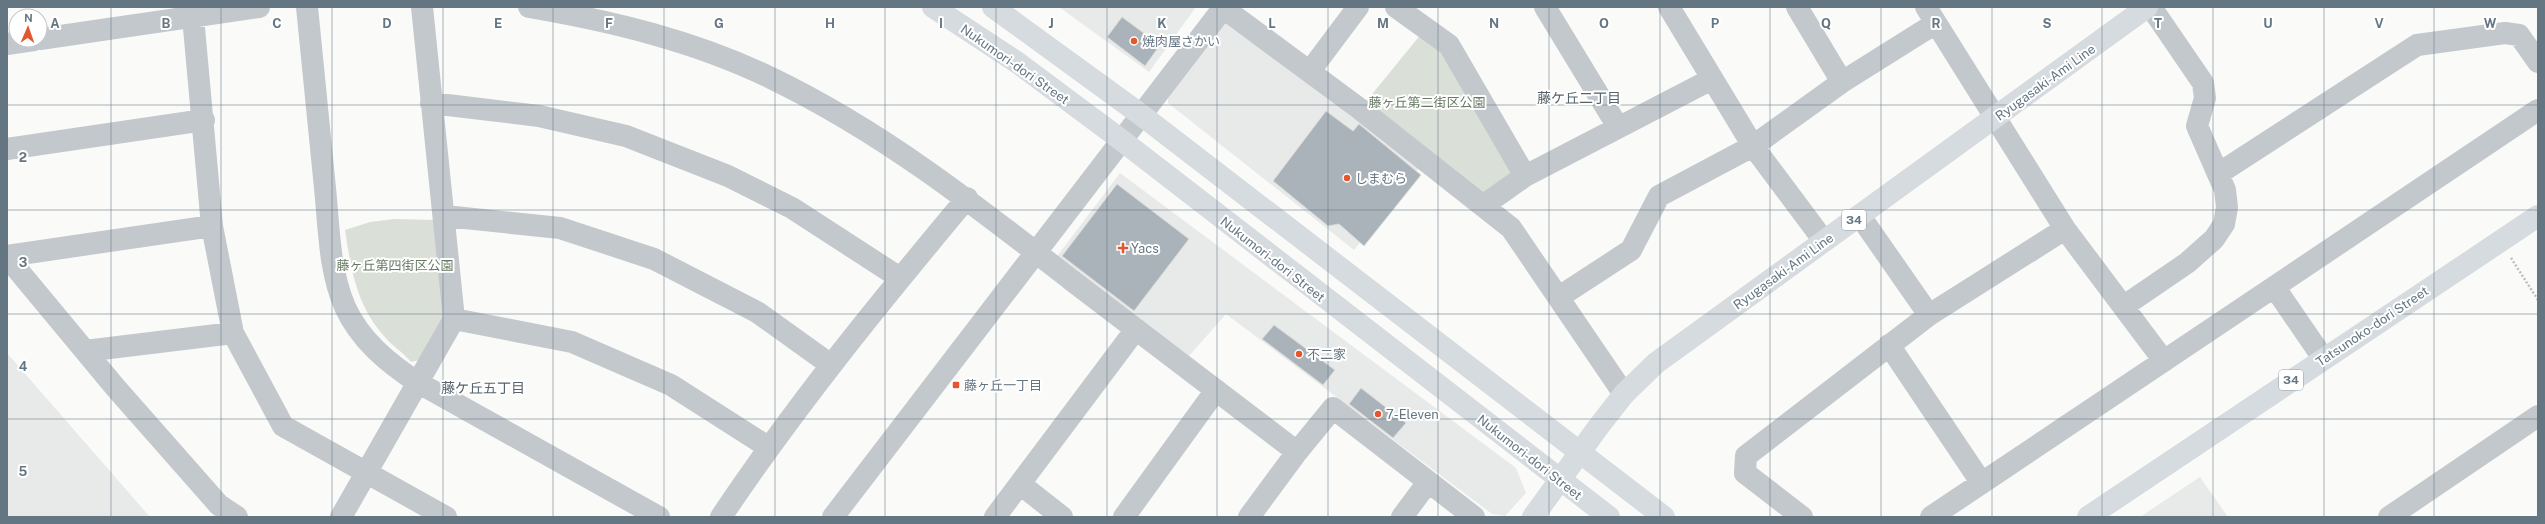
<svg xmlns="http://www.w3.org/2000/svg" width="2545" height="524" font-family="'Public Sans','Noto Sans JP',sans-serif">
<style>
.built{fill:#e8e9e9}
.green{fill:#dadfd7}
.building{fill:#aab3b9;stroke:#dcdcda}
.lines{fill:none;stroke-linecap:round;stroke-linejoin:round}
.path{stroke:#bbbfc2;stroke-width:2.5;stroke-dasharray:2 2;stroke-linecap:butt}
.minor{stroke:#c3c8cc;stroke-width:22}
.major{stroke:#d6dbdf;stroke-width:22}
.grid{fill:none;stroke:#657683;stroke-width:1;stroke-opacity:0.55}
.poi-dot{fill:#e4572e;stroke:#fff;stroke-width:1.5}
.labels{text-anchor:middle;stroke-width:4;stroke-linejoin:round;paint-order:stroke}
.shield{fill:#fff;stroke:#939fa8;stroke-width:1}
.shield-label{font-size:12px;font-weight:bold;fill:#657683}
.poi-label{font-size:13px;fill:#657683;stroke:#fff;text-anchor:start}
.street-label{font-size:13px;fill:#657683;stroke:#fff}
.park-label{font-size:13px;fill:#687a64;stroke:#fff}
.neighbourhood-label{font-size:14px;fill:#57646e;stroke:#fff}
.grid-label{font-size:13px;text-anchor:middle;font-weight:bold;fill:#657683;stroke:#fff;stroke-width:4;stroke-linejoin:round;paint-order:stroke}
</style>
<rect width="100%" height="100%" fill="#fafaf8"/>
<path class="built" d="M1059 7H1196L1149 72Z
M1231 23 1420 167 1354 250 1168 103V94L1219 24Z
M1120 173 1516 468 1526 493 1505 516 1492 514 1226 314 1189 356 1055 259Z
M7 353 150 517H7Z
M2200 477 2228 517H2140Z"/>
<path class="green" d="M1426 28 1525 176 1484 205 1360 109Z
M395 219 434 220 447 319 420 360 411 362C403 352 392 346 384 336 357 306 351 270 345 230L370 222Z"/>
<path class="building" d="M1122 17 1160 45 1145 66 1107 37Z
M1326 111 1353 131 1359 124 1421 175 1364 246 1339 224 1328 226 1273 181Z
M1117 184 1189 239 1134 311 1062 256Z
M1274 325 1335 370 1323 385 1262 339Z
M1361 388 1406 423 1393 438 1349 404Z"/>
<g class="lines">
<path class="path" d="M2511 258 2538 300"/>
<path class="minor" d="M307 7C313 67 319 128 325 188 329 228 329 270 345 307 360 340 388 363 417 382L659 517
M422 7 454 319
M529 7C611 21 695 41 771 78 881 131 974 204 1070 279 1146 337 1221 394 1297 452
M1222 7 1360 109 1511 228 1624 394
M1396 7 1449 45 1525 176
M1545 7 1618 127
M1669 7 1753 146 1824 241
M1797 7 1842 82
M1926 7 2065 229 2164 361
M193 17 212 226 233 333 283 426 446 517
M40 39 259 7
M7 44 34 40
M1310 71 1358 7
M431 103 539 116 626 136 728 176 792 208 900 278
M7 149 204 120
M2218 174 2417 45 2505 33 2519 35 2538 62
M1484 205 1525 176 1712 79
M445 216 560 228 654 259 757 312 831 365
M1860 216 1929 315
M7 256 212 226
M7 257 115 387 219 505 237 517
M2275 288 2323 358
M1559 297 1631 250 1659 196 1753 146 1842 82 1936 23
M2124 306 2187 263 2214 239 2224 224 2227 207 2225 190 2197 126 2205 98 2203 83 2151 7
M1889 345 1981 482
M85 351 233 333
M1020 484 1062 517
M341 517 454 319 572 342 671 385 768 447
M721 517C796 405 881 301 967 198
M833 517 1224 7
M995 517 1136 329
M1124 517 1216 390
M1249 517 1297 452 1333 408 1474 517
M1402 517 1428 482
M1802 517 1745 473 1746 456 1929 315 2065 229
M1931 517 2538 110
M2389 517 2538 416"/>
<path class="major" d="M933 7 1018 63 1120 139 1609 517
M993 7 1140 114 1664 517
M1533 517 1599 426 1624 394 1656 363 2147 7
M2088 517 2538 216"/>
</g>
<path class="grid" d="M111 7V517M221 7V517M332 7V517M443 7V517M553 7V517M664 7V517M775 7V517M885 7V517M996 7V517M1107 7V517M1217 7V517M1328 7V517M1438 7V517M1549 7V517M1660 7V517M1770 7V517M1881 7V517M1992 7V517M2102 7V517M2213 7V517M2324 7V517M2434 7V517M7 105H2538M7 210H2538M7 314H2538M7 419H2538"/>
<g class="poi-dot">
<circle cx="1134" cy="41" r="4"/>
<circle cx="1347" cy="178" r="4"/>
<path d="M1121 242h4v4h4v4h-4v4h-4v-4h-4v-4h4z"/>
<circle cx="1299" cy="354" r="4"/>
<rect x="952" y="381" width="8" height="8" rx="2"/>
<circle cx="1378" cy="414" r="4"/>
</g>
<g class="labels">
<g class="shield">
<rect x="1842" y="210" width="24" height="20" rx="3"/>
<rect x="2279" y="370" width="24" height="20" rx="3"/>
</g>
<g class="shield-label">
<text x="1854" y="224">34</text>
<text x="2291" y="384">34</text>
</g>
<g class="poi-label">
<text x="1142" y="46">焼肉屋さかい</text>
<text x="1355" y="183">しまむら</text>
<text x="1131" y="253">Yacs</text>
<text x="1307" y="359">不二家</text>
<text x="964" y="390">藤ヶ丘一丁目</text>
<text x="1386" y="419">7-Eleven</text>
</g>
<g class="street-label">
<text transform="translate(1015 64) rotate(35)" y="5">Nukumori-dori Street</text>
<text transform="translate(2045 82) rotate(-36)" y="5">Ryugasaki-Ami Line</text>
<text transform="translate(1273 259) rotate(38)" y="5">Nukumori-dori Street</text>
<text transform="translate(1783 271) rotate(-36)" y="5">Ryugasaki-Ami Line</text>
<text transform="translate(2372 326) rotate(-34)" y="5">Tatsunoko-dori Street</text>
<text transform="translate(1530 457) rotate(38)" y="5">Nukumori-dori Street</text>
</g>
<g class="park-label">
<text x="1427" y="107">藤ヶ丘第二街区公園</text>
<text x="395" y="270">藤ヶ丘第四街区公園</text>
</g>
<g class="neighbourhood-label">
<text x="1579" y="103">藤ケ丘二丁目</text>
<text x="483" y="393">藤ケ丘五丁目</text>
</g>
</g>
<g class="grid-label">
<text x="55" y="28">A</text>
<text x="166" y="28">B</text>
<text x="277" y="28">C</text>
<text x="387" y="28">D</text>
<text x="498" y="28">E</text>
<text x="609" y="28">F</text>
<text x="719" y="28">G</text>
<text x="830" y="28">H</text>
<text x="941" y="28">I</text>
<text x="1051" y="28">J</text>
<text x="1162" y="28">K</text>
<text x="1272" y="28">L</text>
<text x="1383" y="28">M</text>
<text x="1494" y="28">N</text>
<text x="1604" y="28">O</text>
<text x="1715" y="28">P</text>
<text x="1826" y="28">Q</text>
<text x="1936" y="28">R</text>
<text x="2047" y="28">S</text>
<text x="2158" y="28">T</text>
<text x="2268" y="28">U</text>
<text x="2379" y="28">V</text>
<text x="2490" y="28">W</text>
<text x="23" y="162">2</text>
<text x="23" y="267">3</text>
<text x="23" y="371">4</text>
<text x="23" y="476">5</text>
</g>
<rect width="2545" height="524" fill="none" stroke="#657683" stroke-width="16"/>
<g transform="translate(28 28) rotate(2)"><circle r="19" fill="#ffffff" stroke="#c1c8cd"/>
<path d="M0-3L7 15L0 10L-7 15Z" fill="#e4572e"/>
<text y="-6" font-size="11" font-weight="bold" text-anchor="middle" fill="#657683">N</text>
</g>
</svg>
